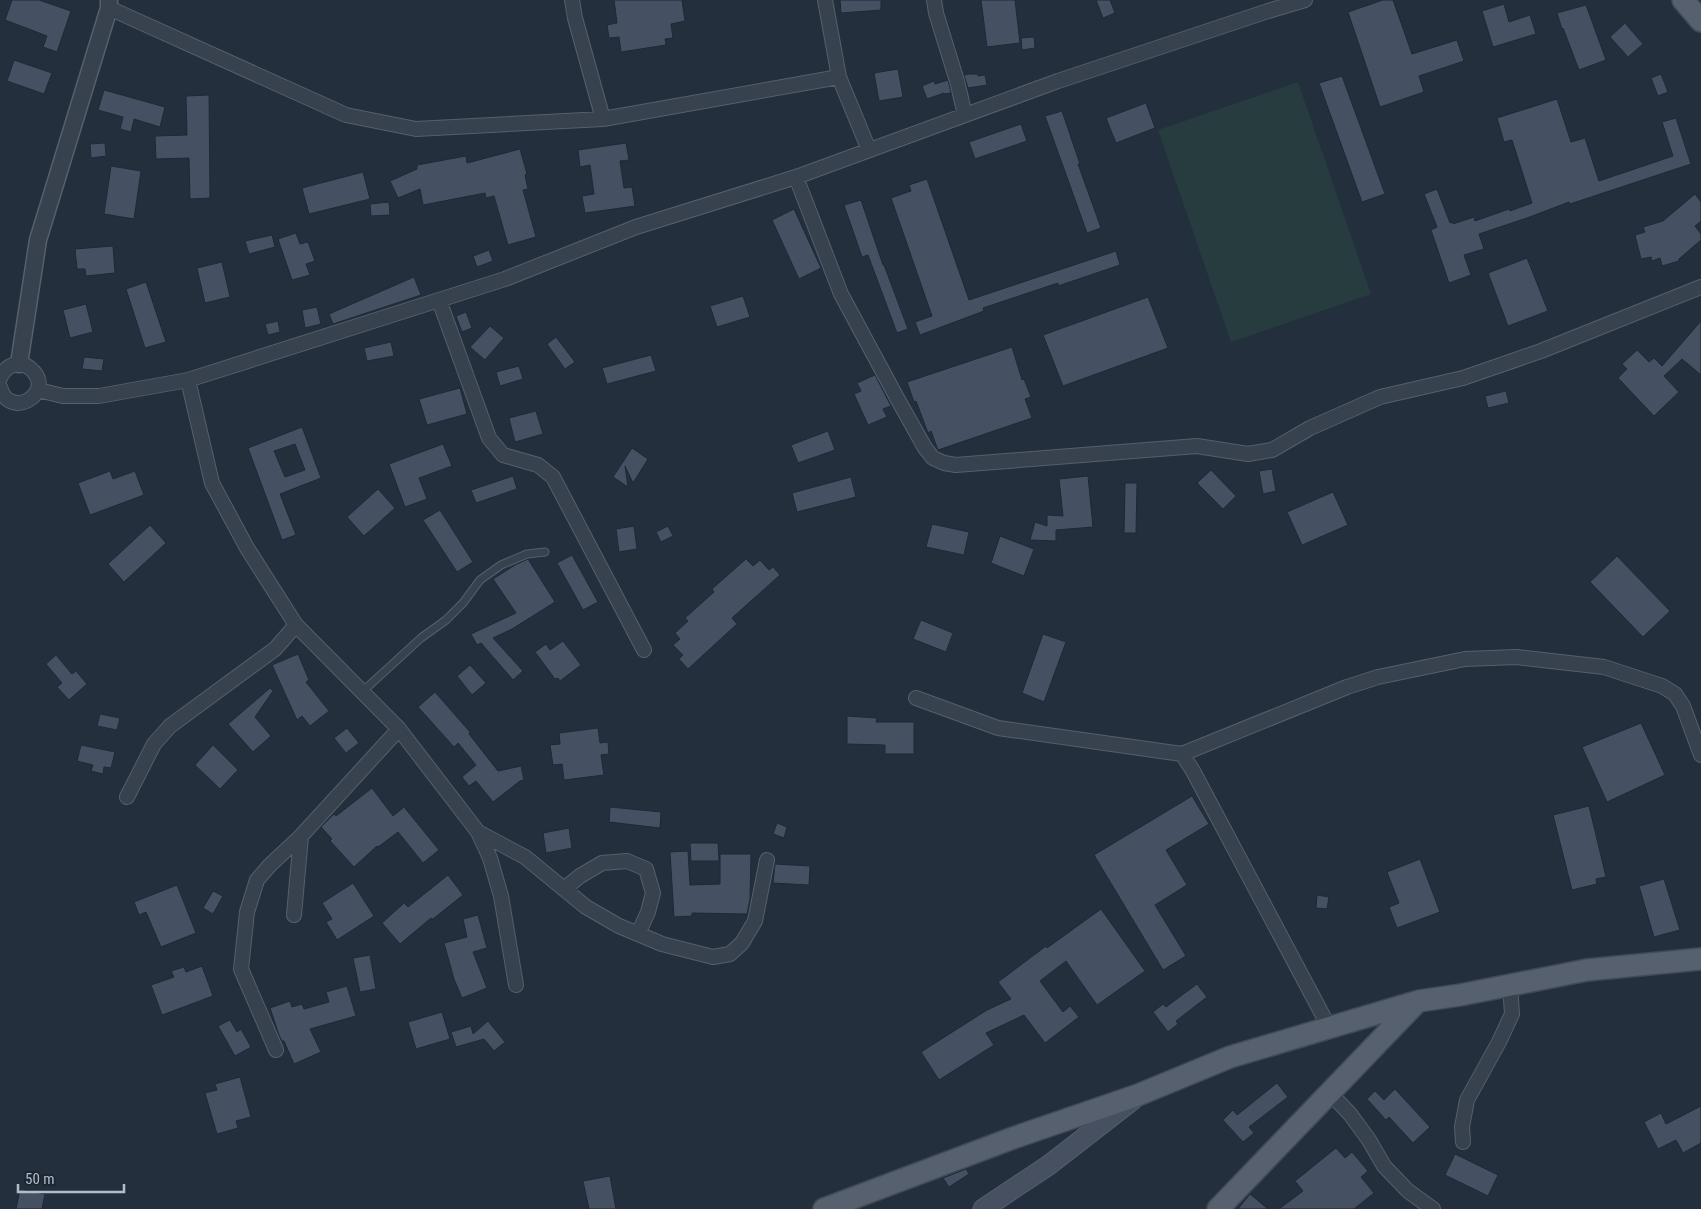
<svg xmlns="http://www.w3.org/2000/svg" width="1701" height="1209" font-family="'Roboto Condensed',sans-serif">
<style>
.green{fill:#263c3f}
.building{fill:#455162;stroke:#1f2835;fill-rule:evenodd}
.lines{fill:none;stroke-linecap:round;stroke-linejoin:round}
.service-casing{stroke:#565f6c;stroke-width:9}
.minor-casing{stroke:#565f6c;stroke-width:16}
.tertiary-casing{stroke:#565f6c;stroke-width:19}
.secondary-casing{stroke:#565f6c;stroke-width:21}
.primary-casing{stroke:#414a57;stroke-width:24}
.service{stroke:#38414e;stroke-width:7}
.minor{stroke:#38414e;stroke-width:14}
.tertiary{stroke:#38414e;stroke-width:16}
.secondary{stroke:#465061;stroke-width:19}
.primary{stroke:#56606e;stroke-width:21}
</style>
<rect width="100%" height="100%" fill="#242f3e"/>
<path class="green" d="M1298 82 1371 294 1231 342 1158 130Z"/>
<path class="building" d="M12 0H39L71 11 57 52 43 47 47 36 5 20Z
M614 0H682L685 21 671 24 673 38 665 39 666 45 621 52 619 37 609 38 607 25 617 23Z
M840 0H881V10L841 13Z
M981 0H1015L1020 43 987 47Z
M1096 0H1110L1115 13 1103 18Z
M1383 0H1393L1412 54 1457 40 1464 61 1419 76 1424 92 1380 107 1348 12Z
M1504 4 1509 22 1530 15 1536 34 1493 47 1482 11Z
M1586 5 1606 60 1579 70 1563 28 1562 29 1557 13Z
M1625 23 1643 44 1628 57 1610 37Z
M1034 37 1035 48 1022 50 1021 38Z
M14 60 52 73 44 94 7 81Z
M898 69 903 97 879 101 874 73Z
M970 74H978V76L985 75 987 85 968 88 964 75Z
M1661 74 1668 92 1658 96 1651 78Z
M1342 76 1385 194 1362 202 1319 83Z
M948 80 951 93 944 94V93L927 99 922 86 934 81 935 84Z
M104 90 165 107 160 127 134 119 131 132 120 129 123 117 98 110Z
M209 95 210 198 190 199 189 158 156 159 155 136 187 135 186 96Z
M1557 99 1571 142 1585 138 1599 181 1673 156 1662 122 1676 118 1691 164 1570 204 1569 202 1527 218 1479 234 1484 249 1464 255 1471 275 1449 283 1431 230 1437 227 1424 194 1437 189 1450 223 1453 222V224L1474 217 1475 221 1509 209 1510 211 1532 203 1512 140 1504 142 1497 118Z
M1146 103 1155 128 1116 143 1106 118Z
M1062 111 1080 164H1078L1101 228 1087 233 1045 116Z
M1021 124 1027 141 975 159 969 142Z
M105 143 106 156 91 158 90 144Z
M626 143 629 160 620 161 624 188 632 187 635 206 585 213 582 196 594 194 590 165 580 167 578 150Z
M520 149 527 174 525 175 528 189 523 190 536 237 508 245 494 196 486 198 485 193 423 205 420 189 398 198 390 181 417 169V165L466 156 467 163Z
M111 166 141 171 134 219 104 214Z
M363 172 370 199 309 214 302 188Z
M927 179 969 300 1116 251 1120 265 1058 286V283L983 308 984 311 920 335 915 322 932 316 891 198 911 191 909 185Z
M1695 194 1701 202V221L1695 226 1701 234V240L1679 259V261L1662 266 1660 258 1652 261 1651 257 1641 259 1635 235 1645 232 1643 227 1663 221Z
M861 200 883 265H884L908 329 897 333 868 255 862 257 844 205Z
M389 202 390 215 371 216 370 204Z
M794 209 821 268 799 279 772 220Z
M296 233 300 244 308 242 315 261 306 264 310 275 292 280 278 239Z
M272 235 275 247 249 254 245 241Z
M113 246 115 273 86 276 85 269H77L75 249Z
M489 250 493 261 477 267 473 256Z
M1527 258 1548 311 1508 326 1488 273Z
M222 262 230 297 205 303 197 268Z
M414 277 421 295 333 324 329 314Z
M146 282 166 342 145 348 126 289Z
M743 296 750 317 717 327 710 306Z
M1148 297 1168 348 1063 386 1043 335Z
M86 304 93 332 70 338 63 310Z
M317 307 321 324 305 328 302 310Z
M466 312 472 328 462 332 456 316Z
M278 321 280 332 268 335 265 324Z
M1701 321V375L1682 359 1664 376 1679 392 1654 416 1618 378 1627 369 1622 364 1637 350 1649 362 1654 358 1662 366Z
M490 326 504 338 485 360 470 347Z
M556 337 575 362 565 369 547 344Z
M391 342 394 356 367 361 364 348Z
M1012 347 1022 380 1024 379 1031 397 1025 399 1032 418 938 450 931 431 928 433 916 401 914 402 907 382Z
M651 355 656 371 607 384 602 368Z
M84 357 104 359 102 371 82 369Z
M519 366 523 379 500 386 496 372Z
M875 375 891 406 883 409 887 417 868 425 854 394 861 391 857 383Z
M460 388 467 414 427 425 419 399Z
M1506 391 1509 403 1488 408 1485 396Z
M536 411 543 434 515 442 509 418Z
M302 427 321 478 280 494 296 535 282 540 248 448ZM295 444 305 470 285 477 274 451Z
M828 431 835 450 798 463 791 445Z
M443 444 452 466 419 478 427 499 405 507 389 464Z
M632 448 648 459 633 483 625 466 628 487 613 477Z
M1272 469 1276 491 1263 494 1259 471Z
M1211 470 1236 496 1223 509 1197 483Z
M110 471 113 479 135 471 144 495 90 515 78 483Z
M513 476 517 489 476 503 471 490Z
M1088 476 1093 527 1056 530V541L1030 540 1035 522 1047 526V515L1063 516 1059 479Z
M851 477 856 497 797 512 792 493Z
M1125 483H1137L1136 533H1124Z
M378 489 395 508 364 536 347 517Z
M1333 492 1348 525 1302 545 1287 512Z
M440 510 473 562 457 572 423 520Z
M932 524 969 532 964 555 926 547Z
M150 525 166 543 124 582 108 564Z
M634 526 637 549 619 552 616 529Z
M668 526 673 536 661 542 656 532Z
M1000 536 1034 549 1024 576 991 563Z
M572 555 598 602 583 610 557 563Z
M1617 556 1670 611 1643 637 1590 582Z
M528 559 555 602 512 629 493 638 523 671 513 680 481 643 477 645 471 634 516 613 493 579 515 565Z
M746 559 753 566 760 560 769 570 773 567 780 575 732 618 737 624 688 669 679 659 683 655 673 645 680 639 675 633 688 621 685 618 714 592 712 589Z
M921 620 953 633 946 652 913 639Z
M1043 634 1066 642 1044 702 1022 693Z
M563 641 581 665 560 681 558 678 555 679 535 652 546 644 550 650Z
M298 654 309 680 306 682 329 711 310 726 302 716 297 720 272 665Z
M56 655 72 674 76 671 87 684 69 700 57 687 62 683 46 664Z
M470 665 486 683 472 695 457 676Z
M270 688 273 691 255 717 271 736 253 752 228 724Z
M435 692 470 732 469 734 498 771 521 766 524 780 520 781 493 802 476 781 469 786 462 777 476 765 458 743 454 747 418 707Z
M100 714 120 718 117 730 97 726Z
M847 716 877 718 876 722H914V754H885V745L847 744Z
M1641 723 1665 775 1607 802 1582 747Z
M347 728 359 743 346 753 334 738Z
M598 728 600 743 608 742 609 754 601 755 604 775 564 780 562 764 553 765 550 745 560 744 559 733Z
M81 745 115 752 111 768 104 767 103 774 91 771 93 765 77 761Z
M213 745 238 770 220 789 195 765Z
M372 788 393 816 404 807 439 850 423 863 398 832 378 847 377 846 354 867 330 841 332 839 321 827 334 814 336 816Z
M1192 796 1209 824 1166 850 1187 885 1155 905 1186 956 1163 970 1094 855Z
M1589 806 1606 877 1596 879 1597 884 1572 890 1553 815Z
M610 807 661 812 660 828 609 822Z
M777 823 787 827 784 838 773 834Z
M569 828 572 848 546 853 543 833Z
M690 843H718L719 861H691Z
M688 851 690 885 720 884V854H751L750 899 747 914 692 913V916L674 917 670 852Z
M1420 859 1440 912 1397 928 1389 907 1399 903 1387 872Z
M775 864 810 866 809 885 773 883Z
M448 875 463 895 433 919 431 918 400 944 382 923 404 903 408 907Z
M1664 879 1680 930 1654 937 1639 886Z
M353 883 374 916 337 940 326 922 332 919 322 903Z
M177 885 196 933 161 947 146 912 139 915 134 902Z
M213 891 223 896 213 914 203 908Z
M1317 895 1329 897 1327 909 1316 908Z
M1101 909 1145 971 1097 1005 1066 961 1040 981 1063 1012 1070 1006 1079 1017 1045 1043 1024 1015 986 1033 994 1045 939 1080 921 1052 987 1010 1011 999 998 982 1046 946 1047 948Z
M478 915 487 948 473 952 487 988 462 998 454 979 444 943 467 937 463 919Z
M370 955 376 989 360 992 353 958Z
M202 966 213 996 162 1015 151 985 174 977 171 971 184 967 186 972Z
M1197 984 1207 997 1176 1021 1178 1024 1168 1032 1153 1012 1163 1004 1166 1007Z
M347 986 356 1016 310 1029 321 1052 294 1064 284 1041H282L279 1035 270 1008 290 1001 292 1007 302 1004 304 1009 329 1002 326 992Z
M442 1012 450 1039 416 1049 408 1022Z
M230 1020 237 1032 241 1029 251 1047 235 1056 218 1026Z
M488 1021 505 1042 494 1051 484 1039 456 1047 451 1032 471 1026 473 1034Z
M240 1077 251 1117 236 1121 238 1128 217 1134 205 1093 217 1090 215 1084Z
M1277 1083 1288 1097 1249 1127 1254 1133 1243 1142 1223 1120 1233 1110 1237 1115Z
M1395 1089 1430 1127 1413 1143 1389 1117 1386 1120 1367 1099 1375 1091 1384 1100Z
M1701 1106V1143L1683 1153 1676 1140 1658 1149 1644 1122 1661 1113 1666 1124Z
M1336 1148 1345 1158 1352 1152 1368 1171 1361 1177 1374 1193 1354 1209H1279L1303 1191 1295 1181Z
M1455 1154 1498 1175 1488 1196 1445 1175Z
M966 1169 969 1174 949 1187 943 1178Z
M610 1176 616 1209H589L583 1181Z
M20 1189 45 1194 42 1209H16Z
M1250 1194 1268 1209H1238Z"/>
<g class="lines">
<defs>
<path id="service" d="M362 692 421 638 446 620 463 603 480 580 501 565 527 554 545 552"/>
<path id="minor" d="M572 0 575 18 603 119
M825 0 839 77 869 150
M934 0 936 13 957 81 965 115
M109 8 346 115 416 129 603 119 839 77
M796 177 841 294 897 398 925 448 933 458 944 463 956 465 1197 446 1248 454 1272 450 1310 428 1380 397 1463 378 1541 351 1701 287
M439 300 489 438 503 455 538 465 553 477 644 650
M0 378C3 371 9 365 17 364 24 364 30 367 34 372 53 395 9 420 0 387
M188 380 212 483 247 548 296 625 399 729 478 832 490 858 501 896 516 985
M38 390 63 396H99L188 380 505 279 636 227 796 177 1058 81 1268 11 1305 0
M916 698 998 728 1182 754 1193 771 1329 1027
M1182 754 1347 687 1378 677 1465 659 1516 657 1604 667 1662 686 1675 694 1683 706 1701 755
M127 797 154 744 170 726 275 649 296 625
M478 832 525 857 586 907 619 926 662 944 713 957 730 954 742 943 755 921 767 860
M564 889 580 876 602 863 627 861 646 869 653 893 648 912 638 934
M294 915 301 836
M276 1050 241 969 247 912 257 880 270 865 301 836 399 729
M1330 1093 1350 1114 1369 1140 1384 1166 1408 1191 1433 1209
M1463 1142 1462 1127 1467 1100 1499 1042 1512 1014 1510 985"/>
<path id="tertiary" d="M19 364 38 240 109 8V0"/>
<path id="secondary" d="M983 1209 1049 1165 1134 1099"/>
<path id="primary" d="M1683 0 1701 21
M824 1209 1013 1138 1138 1095 1230 1057 1419 1001 1460 995 1587 970 1701 959
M1218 1209 1417 1002"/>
</defs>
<use href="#service" class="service-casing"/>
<use href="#minor" class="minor-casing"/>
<use href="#tertiary" class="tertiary-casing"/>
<use href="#secondary" class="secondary-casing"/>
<use href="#primary" class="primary-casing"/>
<use href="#service" class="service"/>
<use href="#minor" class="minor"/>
<use href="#tertiary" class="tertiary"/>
<use href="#secondary" class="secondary"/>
<use href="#primary" class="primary"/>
</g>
<path d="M18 1184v8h106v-8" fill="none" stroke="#b4bcc9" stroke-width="2.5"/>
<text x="25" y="1184" font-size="15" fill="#b4bcc9" stroke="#1d2633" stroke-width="4" paint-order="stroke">50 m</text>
</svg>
